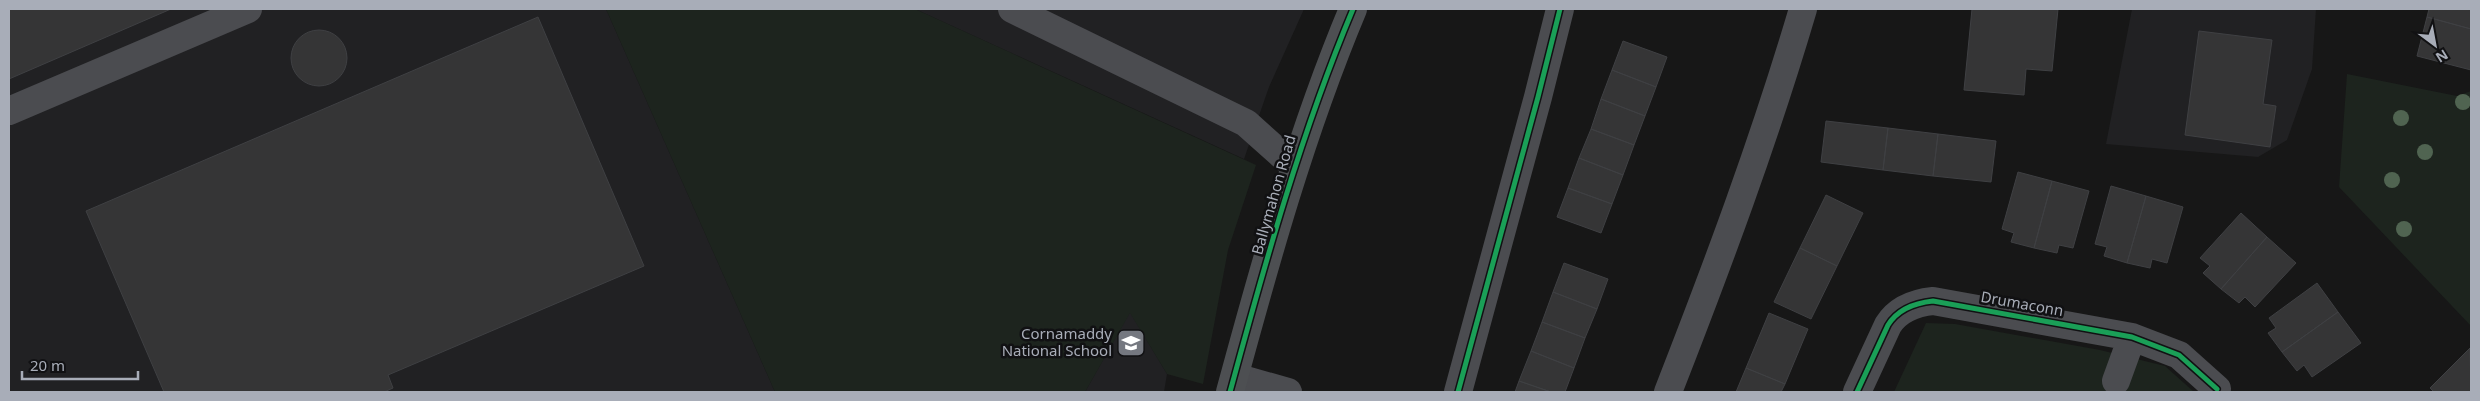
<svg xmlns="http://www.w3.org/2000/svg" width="2480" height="401" font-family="'Noto Sans',sans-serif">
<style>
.built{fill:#212123}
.green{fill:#1d241e}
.building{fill:#353536;stroke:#3f4043}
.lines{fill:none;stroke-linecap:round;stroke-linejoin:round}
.minor{stroke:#4b4c50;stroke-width:28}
.major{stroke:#4d4f52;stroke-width:28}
.cycleway-casing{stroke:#111113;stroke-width:8}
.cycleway{stroke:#1a9f57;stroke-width:5}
.tree{fill:#506451}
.labels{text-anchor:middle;stroke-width:5;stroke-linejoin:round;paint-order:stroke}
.street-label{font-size:15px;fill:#a8adb8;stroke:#111113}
.poi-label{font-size:15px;fill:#a8adb8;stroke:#111113;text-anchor:end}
</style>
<rect width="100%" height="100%" fill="#171717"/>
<path class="built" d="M9 9H606L775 392H9Z
M915 9H1304L1269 87 1244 159Z
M2132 9H2316L2312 69 2287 140 2258 157 2106 144Z
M1130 312 1167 374 1164 392H1085Z"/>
<path class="green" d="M606 9H915L1256 165 1228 250 1203 384 1167 374 1130 313 1085 392H775Z
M2347 74 2457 96 2471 91V326L2339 187Z
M1926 323 1955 324 2100 350 2165 366 2194 392H1894Z"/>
<path class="building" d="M9 9H171L9 79Z
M1972 9H2058L2052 71 2026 69 2024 95 1964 90Z
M2429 9H2471V29L2427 17Z
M538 17 644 266 388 375 393 388 384 392H164L86 211Z
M2427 17 2471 29V70L2417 56Z
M291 58a28 28 0 1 1 56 0a28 28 0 1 1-56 0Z
M2199 31 2272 40 2263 104 2276 106 2270 147 2185 135Z
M1623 41 1667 57 1656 87 1612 70Z
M1612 70 1656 87 1645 116 1601 99Z
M1601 99 1645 116 1634 145 1591 129Z
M1826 121 1888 128 1883 170 1821 162Z
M1888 128 1938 134 1933 176 1883 170Z
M1591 129 1634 145 1623 175 1579 158Z
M1938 134 1996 141 1991 182 1933 176Z
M1579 158 1623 175 1612 204 1568 188Z
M2018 172 2052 181 2034 248 2011 242 2014 233 2002 229Z
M2052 181 2089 191 2073 248 2059 245 2057 253 2034 248Z
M2111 186 2146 196 2127 263 2104 256 2107 247 2095 244Z
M1568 188 1612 204 1601 233 1557 217Z
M1826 195 1863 213 1837 266 1800 248Z
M2146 196 2183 207 2167 263 2152 259 2150 268 2127 263Z
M2241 213 2267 237 2221 289 2203 273 2210 266 2200 258Z
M2267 237 2296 263 2255 307 2245 297 2239 303 2221 289Z
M1800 248 1837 266 1811 319 1774 302Z
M1564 263 1608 279 1597 309 1553 292Z
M2317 283 2338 312 2282 352 2268 333 2276 328 2269 318Z
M1553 292 1597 309 1585 338 1542 322Z
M2338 312 2361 343 2312 377 2304 365 2297 371 2282 352Z
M1769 313 1808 329 1785 384 1746 368Z
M1542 322 1585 338 1574 368 1531 351Z
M2470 348 2471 392H2434L2430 388Z
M1531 351 1574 368 1565 392H1551L1519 381Z
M1746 368 1785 384 1781 392H1736Z
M1519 381 1551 392H1515Z"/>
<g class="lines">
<path class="minor" d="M1012 9 1246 123 1294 166
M9 111 248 9
M1235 377 1288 392
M2116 381 2132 337
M1458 392 1538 97 1560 9
M1668 392C1718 264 1764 141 1803 9
M1857 392 1888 325C1898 309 1914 303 1933 301L2132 337 2179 355 2217 389"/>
<path class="major" d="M1230 392C1265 263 1301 133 1353 9"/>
<defs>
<path id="cycleway" d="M1230 392C1265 263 1301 133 1353 9
M1458 392 1538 97 1560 9
M1857 392 1888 325C1898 309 1914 303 1933 301L2132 337 2179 355 2217 389"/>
</defs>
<use href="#cycleway" class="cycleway-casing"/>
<use href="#cycleway" class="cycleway"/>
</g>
<g class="tree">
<circle cx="2463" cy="102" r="8"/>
<circle cx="2401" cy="118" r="8"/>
<circle cx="2425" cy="152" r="8"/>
<circle cx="2392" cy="180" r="8"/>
<circle cx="2404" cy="229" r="8"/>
</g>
<defs>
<symbol id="school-square" viewBox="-11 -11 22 22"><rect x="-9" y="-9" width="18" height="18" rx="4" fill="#757880" stroke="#111113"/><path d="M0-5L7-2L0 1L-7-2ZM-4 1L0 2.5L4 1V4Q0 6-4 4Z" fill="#fff"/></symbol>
</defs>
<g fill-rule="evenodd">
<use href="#school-square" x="1115" y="327" width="32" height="32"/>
</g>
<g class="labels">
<g class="street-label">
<text transform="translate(1274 195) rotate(-74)" y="5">Ballymahon Road</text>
<text transform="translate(2022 304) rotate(10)" y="5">Drumaconn</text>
</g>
<g class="poi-label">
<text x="1112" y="339">Cornamaddy<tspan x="1112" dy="17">National School</tspan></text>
</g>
</g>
<rect width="2480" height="401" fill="none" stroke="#a8adb8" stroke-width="20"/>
<g transform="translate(2435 45) rotate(148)" stroke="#111113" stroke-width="4" paint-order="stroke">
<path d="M0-4L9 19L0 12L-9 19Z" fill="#a8adb8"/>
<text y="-8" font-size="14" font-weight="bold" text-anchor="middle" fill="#a8adb8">N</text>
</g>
<path d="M22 371v8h116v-8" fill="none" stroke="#a8adb8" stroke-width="2.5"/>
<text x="30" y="371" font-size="15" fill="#a8adb8" stroke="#111113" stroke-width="4" paint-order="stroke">20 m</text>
</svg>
